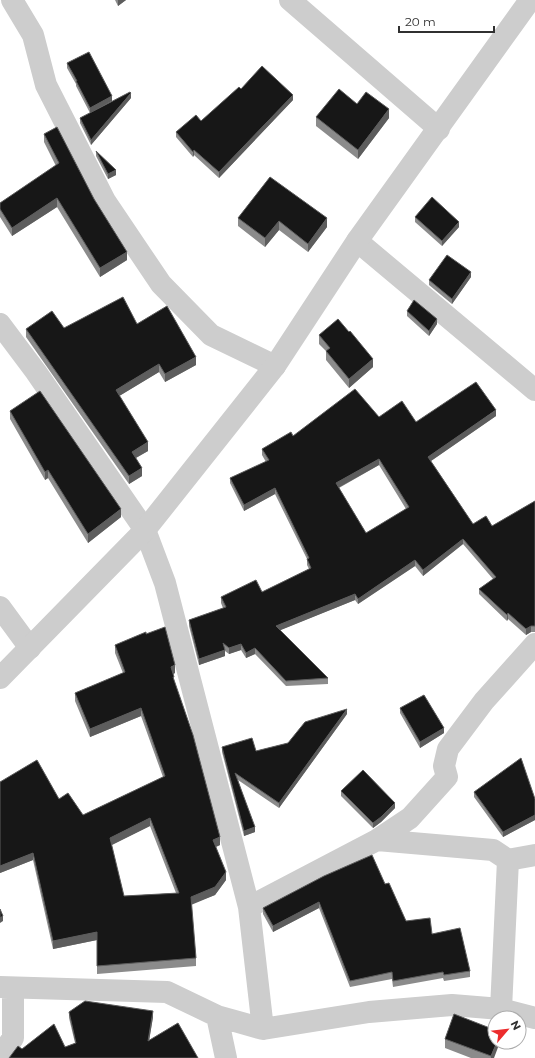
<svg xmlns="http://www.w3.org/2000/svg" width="535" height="1058" font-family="Montserrat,sans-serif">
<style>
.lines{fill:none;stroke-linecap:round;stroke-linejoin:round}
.minor{stroke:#cdcdcd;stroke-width:22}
.tertiary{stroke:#cdcdcd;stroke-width:22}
.wall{fill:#8b8b8b;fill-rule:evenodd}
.shaded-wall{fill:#5d5d5d}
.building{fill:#171717;stroke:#5d5d5d;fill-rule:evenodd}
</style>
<rect width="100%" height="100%" fill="#fff"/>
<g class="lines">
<path class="minor" d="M12 0 33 35 46 85 105 201 161 284 211 335 275 366
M290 0 439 129
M357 241 535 390
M0 324 36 372 145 530 165 583 249 907 263 1029
M0 607 30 648
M377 840 493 850 508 860
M249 907 377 840 410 818 447 777 444 766 448 749 484 701 535 644
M0 987 167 992 217 1016 263 1029 369 1012 452 1005 501 1009 535 1018
M501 1009 508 860 535 855
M217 1016 226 1058
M0 1056 13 1038V988"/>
<path class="tertiary" d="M0 678 145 530 275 366 357 241 530 0"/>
</g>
<path class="wall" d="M115 0H126L118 6Z
M67 63 112 96 90 113 76 86V84L67 68Z
M241 89 293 100 219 178 194 155 193 157 176 137V132L201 121Z
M131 98 91 145 80 123V118Z
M357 104 389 118 358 159 316 126V117Z
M44 134 94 199 127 260 100 277 57 207 12 236 0 217V203L56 166 44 142Z
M96 151 116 175 108 179 96 156Z
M270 177 327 227 308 252 279 230 265 247 238 226V218Z
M415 217 459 227 442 246 415 222Z
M471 277 452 304 429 285V280Z
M407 311 437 324 429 336 407 316Z
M137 324 196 365 165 382 159 372 119 396 148 451 136 458 142 476 129 484 26 337V329L64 328Z
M349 332 373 367 349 388 326 360V351L319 344V335Z
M10 411 121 517 88 543 48 478 45 480 10 419Z
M496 416 431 461 473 524 492 526 535 501V632H531L526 635 508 619 507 621 479 594V589L493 579 463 544 423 576 415 566 358 604 355 600 280 630 328 678V684L286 686 255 654 246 658 241 650 229 654 225 651V656L199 665 189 626V620L223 608 221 603V597L262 592 309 569 307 565V559L275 494 244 511 230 483V478L266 462 262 455V449L293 436 379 417 416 422ZM379 465 406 509 366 533 339 488Z
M146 634 175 673 173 674 174 681 220 845 216 847 226 880 215 895 191 904 196 958V966L97 974V940L53 949 33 860 0 873V782L59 799 83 815 163 777 141 716 90 737 75 701V693L123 673 115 653V645ZM150 826 176 893 124 896 111 845Z
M400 708 444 733 420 748 400 713Z
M347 714 279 808 238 780 255 832 244 836 222 752V747L256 751 288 743Z
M341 791 395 808 381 822 373 828 341 796Z
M474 792 535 799V820L503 837 474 797Z
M385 884 406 921 432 934 470 971V977L444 981 443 978 393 987 392 979 350 987 319 908 273 932 263 914V908Z
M69 1012 153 1017 149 1041 198 1058 22 1049 65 1047 75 1043 69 1018Z
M454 1014 494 1058H471L445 1048V1039Z"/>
<path class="shaded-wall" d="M118 0H126L118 6Z
M131 93V98L91 145V140Z
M293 95V100L219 178V172Z
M112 96V101L90 113V108Z
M389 109V118L358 159V150Z
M194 150V155L193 157V152Z
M116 170V175L108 179V174Z
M57 198V207L12 236V228Z
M327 218V227L308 252V244Z
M279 221V230L265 247V238Z
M459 222V227L442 246V241Z
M127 252V260L100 277V268Z
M471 272V277L452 304V299Z
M437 319V324L429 336V331Z
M196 357V365L165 382V374Z
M373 359V367L349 388V379Z
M159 364V372L116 398V390Z
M496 410V416L428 463V457Z
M148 442V451L132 460V452Z
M379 459V465L336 489V483Z
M142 468V476L129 484V476Z
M48 470V478L45 480V472Z
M275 488V494L244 511V505Z
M121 509V517L88 543V534Z
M463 539V544L423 576V570Z
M415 560V566L358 604V599Z
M355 594V600L276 632V626Z
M508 613V619L507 621V615Z
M531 626V632L526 635V629Z
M241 644V650L229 654V648Z
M255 648V654L246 658V653Z
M225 650V656L199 665V659Z
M175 665V673L171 675V667Z
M141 708V716L90 737V729Z
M347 709V714L279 808V803Z
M444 728V733L420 748V742Z
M395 803V808L381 822 373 828V823Z
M535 815V820L503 837V832Z
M150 818V826L110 846V838Z
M255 827V832L244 836V831Z
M220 837V845L213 848V840Z
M33 853V860L0 873V866Z
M226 872V880L215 895 191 905V897Z
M319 902V908L273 932V926Z
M3 916V921L0 923V918Z
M97 932V940L53 949V941Z
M153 1011V1017L148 1047V1041Z
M497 1042H500L494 1058H491V1056Z"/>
<path class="building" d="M89 52 112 96 90 108 76 81H77L67 63Z
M262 66 293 95 219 172 194 150 193 152 176 132 196 115 201 121 239 87 241 89Z
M339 89 357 104 366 92 389 109 358 150 316 117Z
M130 92 131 93 91 140 80 118Z
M57 127 94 199 127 252 100 268 57 198 12 228 0 209V203L59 163 44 134Z
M96 151 116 170 108 174Z
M270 177 327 218 308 244 279 221 265 238 238 218Z
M432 197 459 222 442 241 415 217Z
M447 255 471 272 452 299 429 280Z
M123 297 137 324 167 306 196 357 165 374 159 364 116 390 148 442 132 452 142 468 129 476 26 329 52 311 64 328Z
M414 300 437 319 429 331 407 311Z
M338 319 349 332 350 331 373 359 349 379 326 351 330 348 319 335Z
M476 382 496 410 428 457 473 524 486 516 492 526 535 501V626H531L526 629 508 613 507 615 479 589 496 577 463 539 423 570 415 560 358 599 355 594 276 626 328 678 286 681 255 648 246 653 241 644 229 648 223 643 225 650 199 659 189 620 226 607 221 597 256 580 262 592 311 568 307 559 309 558 275 488 244 505 230 478 269 460 262 449 291 432 293 436 355 389 379 417 402 401 416 422ZM379 459 409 507 366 533 336 483Z
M40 391 121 509 88 534 48 470 45 472 10 411Z
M165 627 175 665 171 667 174 677H173L193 735 220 837 213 840 226 872 215 887 191 897 196 958 97 966V932L53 941 33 853 0 866V782L37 760 59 799 68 793 83 815 165 776 141 708 90 729 75 693 125 672 115 645 146 632V634ZM150 818 179 893 124 896 110 838Z
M424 695 444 728 420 742 400 708Z
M347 709 279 803 235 773 255 827 244 831 222 747 252 738 256 751 288 743 305 722Z
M521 758 535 799V815L503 832 474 792Z
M363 770 395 803 381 817 373 823 341 791Z
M372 855 385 884 389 883 406 921 430 918 432 934 460 928 470 971 444 975 443 972 393 981 392 972 350 981 319 902 273 926 263 908 324 876Z
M0 909 3 916 0 918Z
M85 1001 153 1011 148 1041 178 1023 198 1058H9L18 1046 22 1049 54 1024 65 1047 76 1043 69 1012Z
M454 1014 495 1030V1042H497L491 1056 445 1039Z"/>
<g transform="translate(507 1030) rotate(62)"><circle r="19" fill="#ffffff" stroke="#acacac"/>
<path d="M0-3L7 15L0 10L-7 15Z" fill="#ec2c2d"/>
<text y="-6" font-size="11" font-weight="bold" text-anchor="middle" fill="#303030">N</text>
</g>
<path d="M399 26v6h95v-6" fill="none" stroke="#303030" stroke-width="2"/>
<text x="405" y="26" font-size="12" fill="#303030" stroke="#ffffff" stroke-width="3" paint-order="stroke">20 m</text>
</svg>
